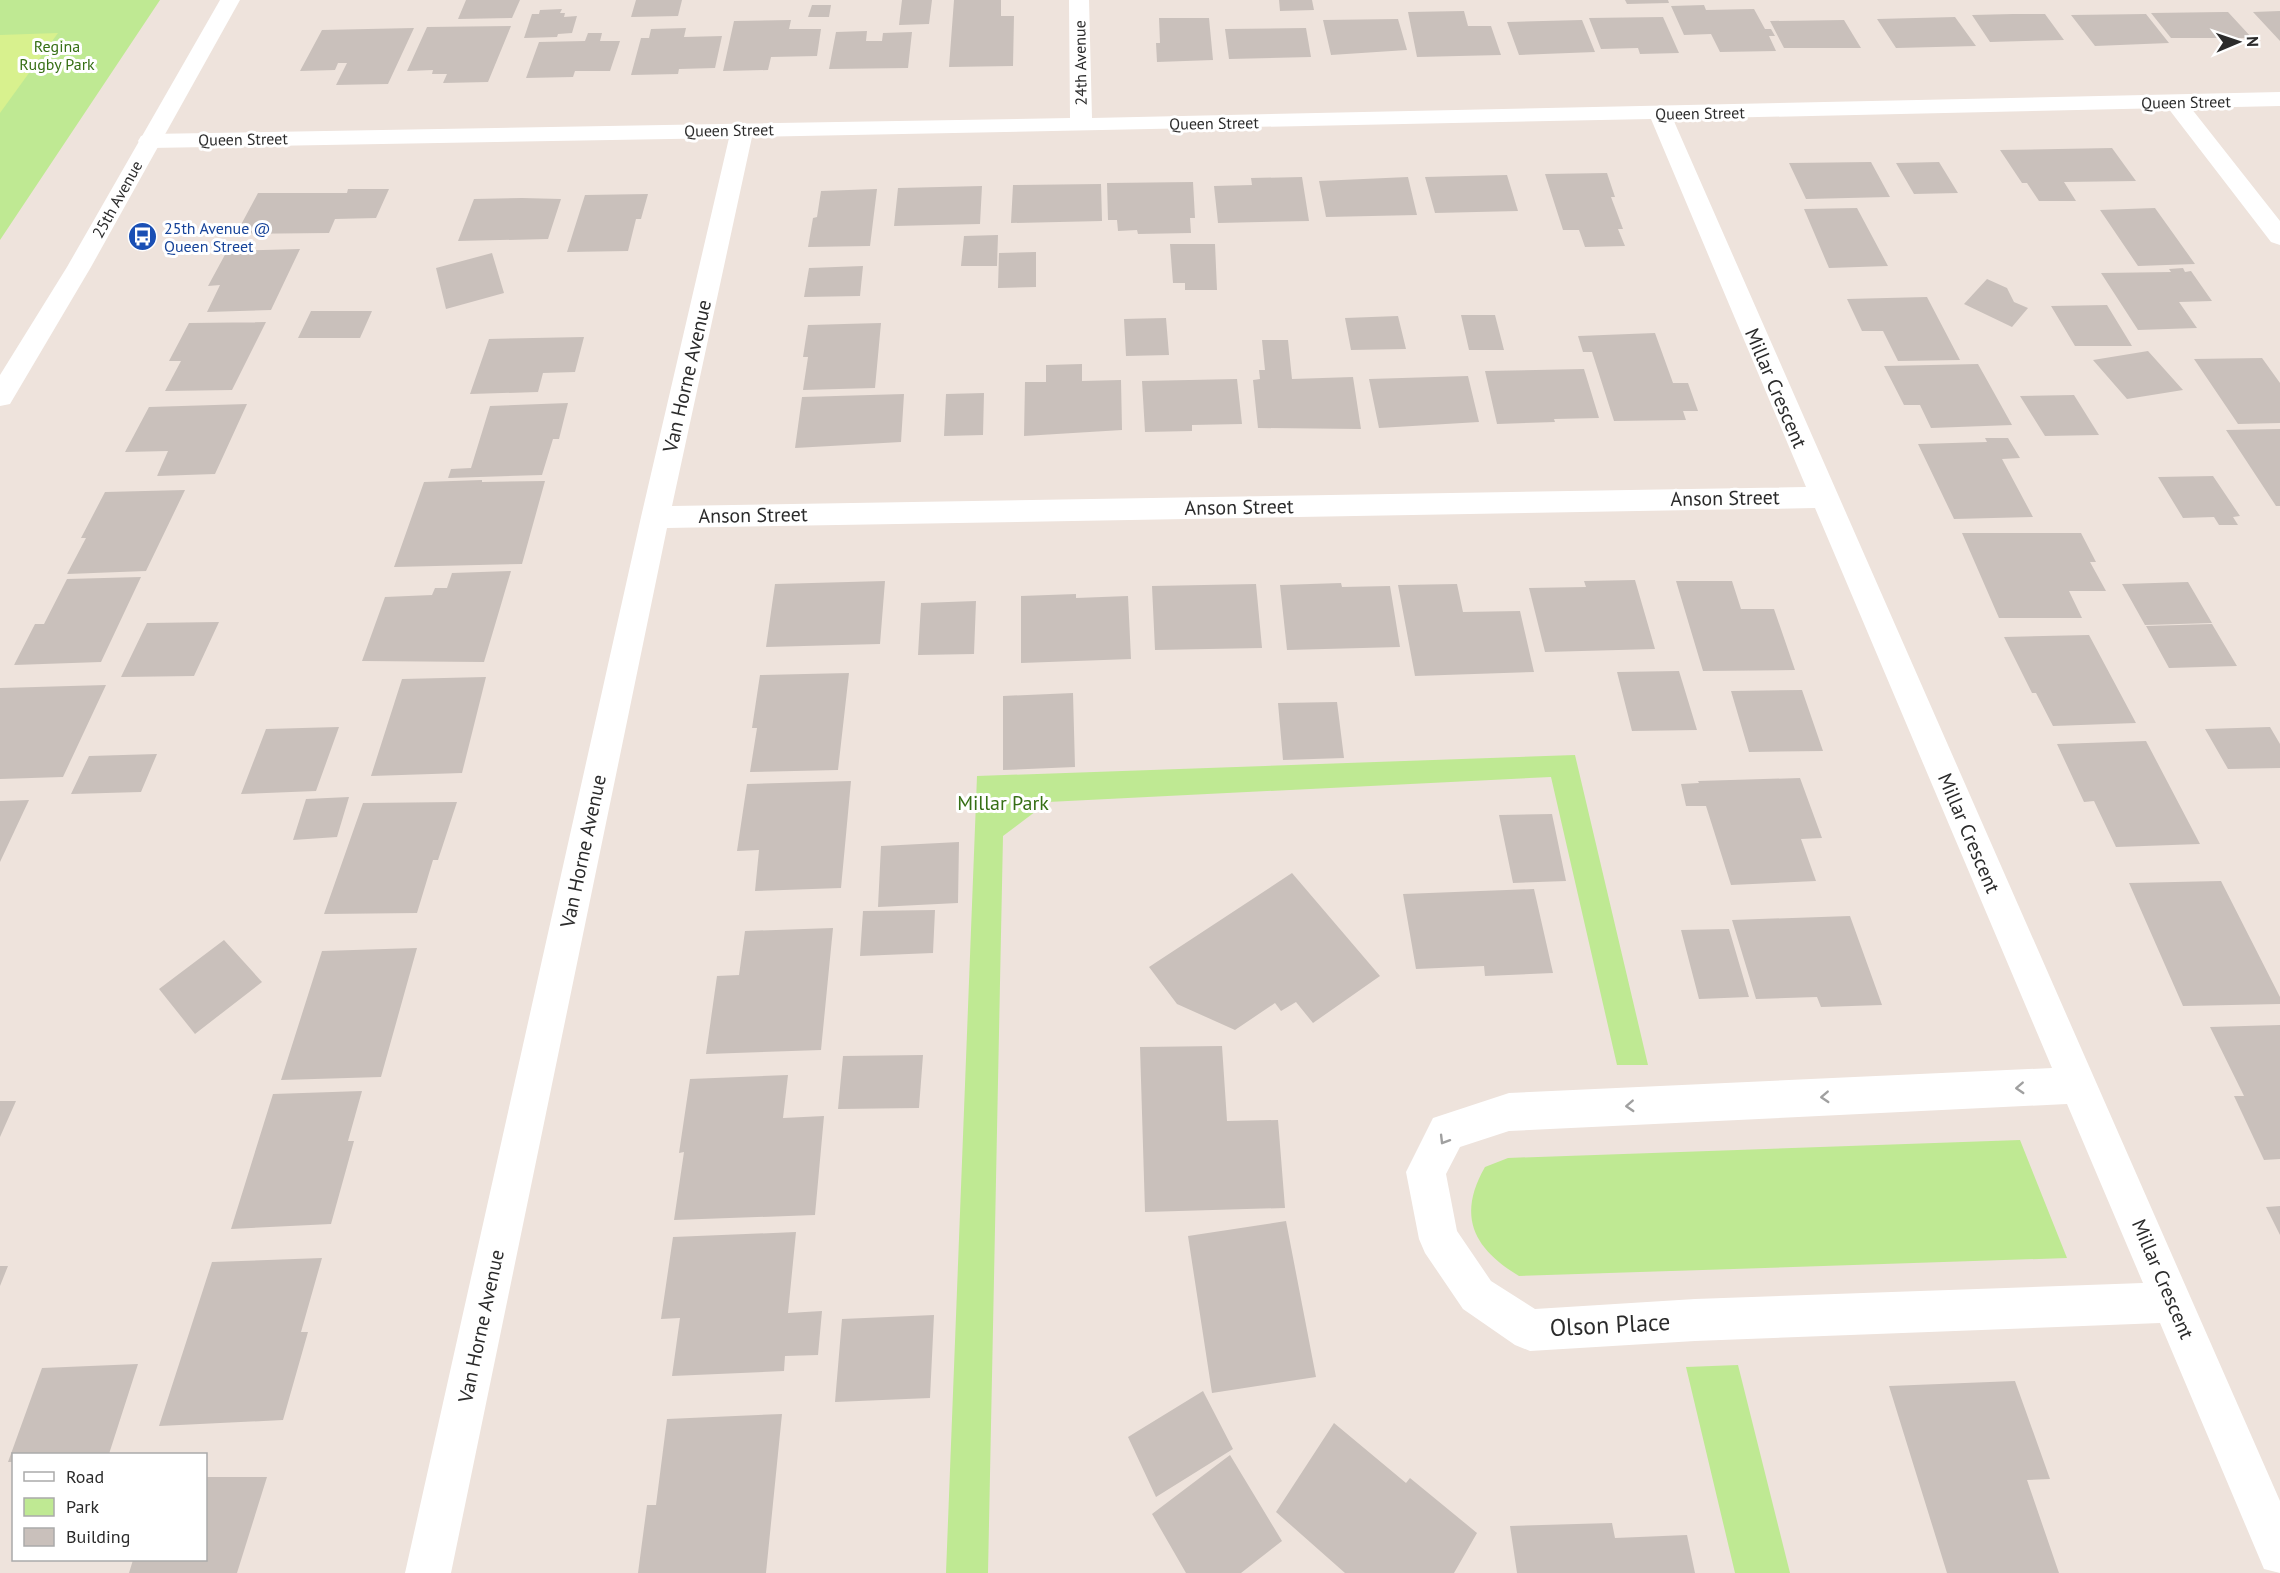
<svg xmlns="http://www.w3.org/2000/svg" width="2280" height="1573" font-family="'PT Sans',sans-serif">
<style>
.green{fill:#bfe993}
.pitch{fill:#d8f18e}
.building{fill:#c9c0bb}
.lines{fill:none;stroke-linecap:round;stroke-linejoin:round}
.street{fill:#fff;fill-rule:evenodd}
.secondary{fill:#fff;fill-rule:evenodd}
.oneway{stroke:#a0a0a0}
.labels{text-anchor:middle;stroke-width:6;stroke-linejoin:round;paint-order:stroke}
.far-park-label{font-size:16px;fill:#366f14;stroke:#fff}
.far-street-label{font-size:16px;fill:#2b2b2b;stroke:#fff}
.far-transit-label{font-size:16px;fill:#164399;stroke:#fff;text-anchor:start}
.street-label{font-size:20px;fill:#2b2b2b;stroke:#fff}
.park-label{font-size:20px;fill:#366f14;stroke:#fff}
.near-street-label{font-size:24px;fill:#2b2b2b;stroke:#fff}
</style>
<rect width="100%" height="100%" fill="#eee3dc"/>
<path class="green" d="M0 0H160L0 240Z
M1575 755 1648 1065H1617L1551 777 1048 802 1003 836 988 1573H946L977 776Z
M2020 1140 2067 1258 1519 1276C1473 1248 1457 1216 1485 1167L1508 1158Z
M1738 1365 1790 1573H1735L1686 1367Z"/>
<path class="pitch" d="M58 33 0 113V35Z"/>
<path class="building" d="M466 0H520L512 18 458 19Z
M636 0H682L678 16 631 17Z
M902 0H932L929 24 899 25Z
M954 0H1001V16H1014L1013 66 949 67Z
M1279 0H1312L1314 10 1280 11Z
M1625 0H1668L1669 3 1627 4Z
M812 5H831L829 17H808Z
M1704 5 1706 10 1754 9 1765 29H1771L1775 36H1769L1776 51 1720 52 1711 34 1684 35 1671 6Z
M562 9 560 13H565L564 17 577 16 572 33 558 34 557 37 524 38 532 14H539L540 10Z
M1464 11 1468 26H1491L1501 55 1417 57 1408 12Z
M2280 11V41L2253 12Z
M2223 12H2228L2252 38H2171L2151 13Z
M2013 14H2045L2064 40 1990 42 1972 15Z
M2146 14 2169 43 2095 46 2071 15Z
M1663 17 1679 53 1640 54 1638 48 1601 49 1589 18Z
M1955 17 1976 46 1896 48 1877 19Z
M1159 18H1209L1213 60 1157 62 1156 43H1160Z
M1398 19 1407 50 1331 55 1323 20Z
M791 20 789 29H821L817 56 771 57 768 70 723 71 734 21Z
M1582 20 1595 52 1519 55 1507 22Z
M1844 20 1861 48H1784L1770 21Z
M511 26 488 82 443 83 447 74H432L433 70 407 71 427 27Z
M414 28 388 84 336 85 347 63H338L335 70 300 71 322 30Z
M686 28 684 37 722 36 715 68 679 69 678 74 631 75 641 38H649L651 29Z
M1306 28 1311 57 1229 59 1225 29Z
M867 31 866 41H882L883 33 912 32 908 68 829 69 836 32Z
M588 33H602L600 41H620L610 71H575L573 77 526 78 539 42 585 41Z
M2112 148 2136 181 2064 182 2076 201H2039L2027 183H2022L2000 150Z
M1871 162 1890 197 1806 199 1789 163Z
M1939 162 1958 193 1914 194 1896 163Z
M1607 173 1615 197H1611L1623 229H1618L1625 246 1585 247 1579 230H1563L1545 174Z
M1507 175 1518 211 1435 213 1425 177Z
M1302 177 1309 221 1218 223 1214 186 1252 185 1251 178Z
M1408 177 1417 215 1326 217 1319 181Z
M1193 182 1195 218H1190L1191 233 1138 234 1137 230 1118 231 1117 220H1108L1107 183Z
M1101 184 1102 221 1011 223 1013 185Z
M982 186 980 224 894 226 898 188Z
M348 189H389L376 218 335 219 329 233 236 234 258 193H347Z
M877 189 870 246 808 247 813 218 817 217 821 191Z
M648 194 641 219H636L628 251 567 252 585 195Z
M474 199 522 198 561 199 548 239 458 241Z
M1857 208 1888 266 1829 268 1804 209Z
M2155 208 2195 264 2138 266 2100 210Z
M998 235 997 266H961L964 236Z
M1170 244H1215L1217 290H1185V283H1173Z
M300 249 271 310 207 312 220 285 208 286 227 251Z
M1036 252V287L998 288 999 253Z
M492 253 504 293 446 309 436 268Z
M863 266 860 296 804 297 809 268Z
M2183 268 2185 272 2191 271 2212 301 2179 302 2197 328 2138 330 2101 273 2171 272 2169 269Z
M1987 279 2007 288 2014 302 2028 308 2012 327 1964 304Z
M1927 297 1960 360 1898 361 1883 331H1862L1847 299Z
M2107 305 2132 346H2075L2051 306Z
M311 311H372L360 338H298Z
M1461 315H1495L1504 350H1469Z
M1398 316 1406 349 1351 350 1345 318Z
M1166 318 1169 355 1126 356 1124 319Z
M266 322 232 390 165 391 181 361H169L189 323Z
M881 323 875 388 803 390 808 357H803L808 325Z
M1655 333 1673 383H1688L1698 411H1683L1686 420 1614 421 1592 352H1583L1578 336Z
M584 337 575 372 543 373 538 392 470 394 489 339Z
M1262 340H1288L1292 379 1353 377 1361 429 1258 428 1253 380 1260 379 1259 370H1265Z
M2148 351 2183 390 2127 399 2093 360Z
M2262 358 2280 383V423L2238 424 2194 359Z
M1082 364V381L1121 380 1122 430 1024 436 1025 382H1046V365Z
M1978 364 2012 425 1931 428 1920 405H1904L1884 366Z
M1584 369 1599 418 1554 419 1555 422 1497 424 1485 371Z
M1468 376 1479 422 1379 428 1369 379Z
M1237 379 1242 424 1192 425V431L1145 432 1142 381Z
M984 393 983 435 944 436 946 394Z
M904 394 901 442 795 448 802 397Z
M2074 395 2099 435 2045 436 2020 396Z
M568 403 559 439H553L542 475 448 478 451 469 471 468 490 406Z
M247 404 215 474 157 476 168 451 125 452 149 407Z
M2280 429V506H2276L2226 430Z
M1985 438H2008L2020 458 2002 459 2033 517 1954 519 1918 444 1987 442Z
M2213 476 2240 516 2233 517 2238 525H2219L2214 517 2183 518 2158 477Z
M482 480V482L545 481 522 564 394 567 424 482Z
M185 490 146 571 67 574 86 538H81L105 492Z
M1962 533H2081L2096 562H2090L2106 591H2069L2082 618H1999Z
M511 571 484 662 362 661 385 597 432 595 435 588H447L452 573Z
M141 577 101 662 14 665 35 624H44L67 579Z
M1635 580 1655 649 1545 652 1529 588 1586 587 1584 581Z
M885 581 880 644 766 647 775 584Z
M1676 581H1732L1741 609H1774L1795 670 1703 671Z
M2188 582 2212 623 2145 625 2122 584Z
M1341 583 1342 587 1390 586 1400 647 1287 650 1280 585Z
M1256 584 1262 648 1155 650 1152 586Z
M1457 584 1463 612 1520 611 1534 672 1415 676 1398 585Z
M1076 594V598L1128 596 1131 659 1021 663V596Z
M976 601 974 654 918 655 921 603Z
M219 622 194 676 121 677 147 623Z
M2212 624 2237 666 2169 668 2146 626Z
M2089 635 2136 723 2053 726 2036 693H2032L2004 637Z
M1679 671 1697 730 1632 731 1617 672Z
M849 673 838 770 750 772 757 728H752L760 675Z
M486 677 462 773 371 776 402 679Z
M106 685 63 777 0 779V688Z
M1802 690 1823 751 1749 752 1731 691Z
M1073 693 1075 767 1003 770V696Z
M1337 702 1344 758 1283 760 1278 703Z
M339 727 316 791 241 794 266 729Z
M2270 727 2280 744V768L2228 769 2205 729Z
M2146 741 2200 844 2116 847 2094 801 2084 802 2057 744Z
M157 754 141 792 71 794 89 756Z
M1800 778 1822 838 1801 839 1816 881 1731 885 1706 806H1686L1681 784 1699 783 1698 781Z
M851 781 841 888 755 891 759 850 737 851 747 784Z
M349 797 337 837 293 840 306 799Z
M29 800 0 862V801Z
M457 802 438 860H433L417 913 324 914 363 803Z
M1552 814 1566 881 1513 883 1499 815Z
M959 842 958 903 878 907 881 846Z
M1292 873 1380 976 1313 1023 1296 1002 1281 1011 1275 1003 1235 1030 1177 1004 1149 967Z
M2221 881 2280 997V1004L2183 1006 2129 883Z
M1534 889 1553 973 1485 976 1484 966 1416 969 1403 894Z
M935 910 933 953 860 956 863 911Z
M1850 916 1882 1005 1821 1007 1817 997 1756 999 1732 920Z
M833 928 821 1050 706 1054 717 976 739 975 745 931Z
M1729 929 1749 997 1699 999 1681 930Z
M224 940 262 982 195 1034 159 989Z
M417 948 381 1077 281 1080 322 951Z
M2280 1025V1159L2264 1160 2234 1096H2244L2210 1027Z
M1222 1046 1227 1121 1278 1120 1285 1208 1145 1212 1140 1047Z
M923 1055 919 1108 838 1109 843 1056Z
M788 1075 783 1118 824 1116 815 1215 674 1220 684 1152 679 1153 690 1079Z
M362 1091 348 1141H354L331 1224 231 1229 273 1094Z
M0 1101H16L0 1137Z
M2280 1206V1235L2266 1207Z
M1286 1221 1316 1377 1212 1393 1188 1236Z
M796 1232 788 1313 822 1311 818 1355 785 1356 784 1371 672 1376 680 1318 661 1319 673 1237Z
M322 1258 301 1332H308L283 1420 159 1426 212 1262Z
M0 1266H8L0 1286Z
M934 1315 930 1398 835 1402 842 1319Z
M138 1364 109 1454H14V1462H8L42 1368Z
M2015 1381 2050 1479 2027 1480 2059 1573H1947L1889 1386Z
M1203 1391 1233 1449 1156 1497 1128 1437Z
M782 1414 766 1573H638L647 1505H656L667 1419Z
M1334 1423 1406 1483 1410 1478 1477 1533 1454 1573H1345L1276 1512Z
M1230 1455 1282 1541 1241 1573H1186L1152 1514Z
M206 1477H267L237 1573H129L133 1560H206Z
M1612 1523 1615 1538 1687 1535 1695 1573H1517L1510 1526Z"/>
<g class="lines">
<path class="street" d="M1069 0H1089L1092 118 2280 92V106L2191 108 2280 221V245L2271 242 2168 108 1673 119 2280 1501V1573L2264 1569 2160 1323 1695 1341 1530 1351 1515 1345 1463 1309 1425 1253 1419 1239 1406 1172 1433 1118 1509 1093 2052 1068 1815 508 667 528 451 1573H405L641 517 729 138 149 148 141 146 138 141 141 136 149 134 1070 118ZM1651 119 1806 487 672 506 752 137ZM2067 1104 2143 1283 1695 1299 1535 1309 1491 1281 1457 1231 1446 1174 1460 1147 1509 1131Z"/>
<path class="secondary" d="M220 0H240L91 267 10 404 0 406V375L67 267Z"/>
</g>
<defs><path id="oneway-chevron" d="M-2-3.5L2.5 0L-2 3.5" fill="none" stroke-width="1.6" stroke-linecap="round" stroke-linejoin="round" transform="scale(1.5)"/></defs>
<g class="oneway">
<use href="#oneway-chevron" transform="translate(2020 1088) rotate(177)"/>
<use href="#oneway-chevron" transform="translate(1825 1097) rotate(177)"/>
<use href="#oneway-chevron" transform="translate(1630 1106) rotate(177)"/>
<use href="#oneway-chevron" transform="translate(1444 1140) rotate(121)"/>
</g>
<defs>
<symbol id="bus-disc" viewBox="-11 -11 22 22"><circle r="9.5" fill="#1a4fb4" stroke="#fff"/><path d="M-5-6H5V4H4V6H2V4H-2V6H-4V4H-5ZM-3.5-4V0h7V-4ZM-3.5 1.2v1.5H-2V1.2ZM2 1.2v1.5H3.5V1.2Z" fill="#fff"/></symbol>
</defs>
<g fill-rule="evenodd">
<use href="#bus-disc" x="126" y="220" width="33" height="33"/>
</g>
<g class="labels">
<g class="far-park-label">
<text x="57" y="52">Regina<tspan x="57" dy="18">Rugby Park</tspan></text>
</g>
<g class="far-street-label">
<text transform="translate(1080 63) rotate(-91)" y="6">24th Avenue</text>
<text transform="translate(2186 102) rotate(-1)" y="6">Queen Street</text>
<text transform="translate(1700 113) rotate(-1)" y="6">Queen Street</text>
<text transform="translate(1214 123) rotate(-1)" y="6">Queen Street</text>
<text transform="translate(729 130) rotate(-1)" y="6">Queen Street</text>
<text transform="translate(243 139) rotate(-1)" y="6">Queen Street</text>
<text transform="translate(117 199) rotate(-61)" y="6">25th Avenue</text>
</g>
<g class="far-transit-label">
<text x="164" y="234">25th Avenue @<tspan x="164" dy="18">Queen Street</tspan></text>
</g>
<g class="street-label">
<text transform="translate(687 376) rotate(-77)" y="7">Van Horne Avenue</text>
<text transform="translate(1776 388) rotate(67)" y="7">Millar Crescent</text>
<text transform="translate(1725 498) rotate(-1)" y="7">Anson Street</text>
<text transform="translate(1239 507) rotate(-1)" y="7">Anson Street</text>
<text transform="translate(753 515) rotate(-1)" y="7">Anson Street</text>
<text transform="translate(1969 833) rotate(67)" y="7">Millar Crescent</text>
<text transform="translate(583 851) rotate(-78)" y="7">Van Horne Avenue</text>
<text transform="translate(2163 1279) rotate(67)" y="7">Millar Crescent</text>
<text transform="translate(481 1326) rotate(-78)" y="7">Van Horne Avenue</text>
</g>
<g class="park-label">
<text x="1003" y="810">Millar Park</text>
</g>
<g class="near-street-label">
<text transform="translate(1610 1325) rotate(-3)" y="8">Olson Place</text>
</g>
</g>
<rect x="12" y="1453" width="195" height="108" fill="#ffffff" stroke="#aaaaaa" stroke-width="1.5"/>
<rect x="24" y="1472" width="30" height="9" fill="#ffffff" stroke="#aaaaaa" stroke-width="1.5"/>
<text x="66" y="1483" font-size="18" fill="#2b2b2b">Road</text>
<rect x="24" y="1498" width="30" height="18" fill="#bfe993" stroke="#aaaaaa" stroke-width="1.5"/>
<text x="66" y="1513" font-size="18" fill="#2b2b2b">Park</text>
<rect x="24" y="1528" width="30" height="18" fill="#c9c0bb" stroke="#aaaaaa" stroke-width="1.5"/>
<text x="66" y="1543" font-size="18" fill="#2b2b2b">Building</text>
<g transform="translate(2238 42) rotate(88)" stroke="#ffffff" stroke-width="4.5" paint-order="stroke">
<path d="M0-4.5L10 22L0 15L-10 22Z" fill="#2b2b2b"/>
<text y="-9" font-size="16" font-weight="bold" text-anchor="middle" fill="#2b2b2b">N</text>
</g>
</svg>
